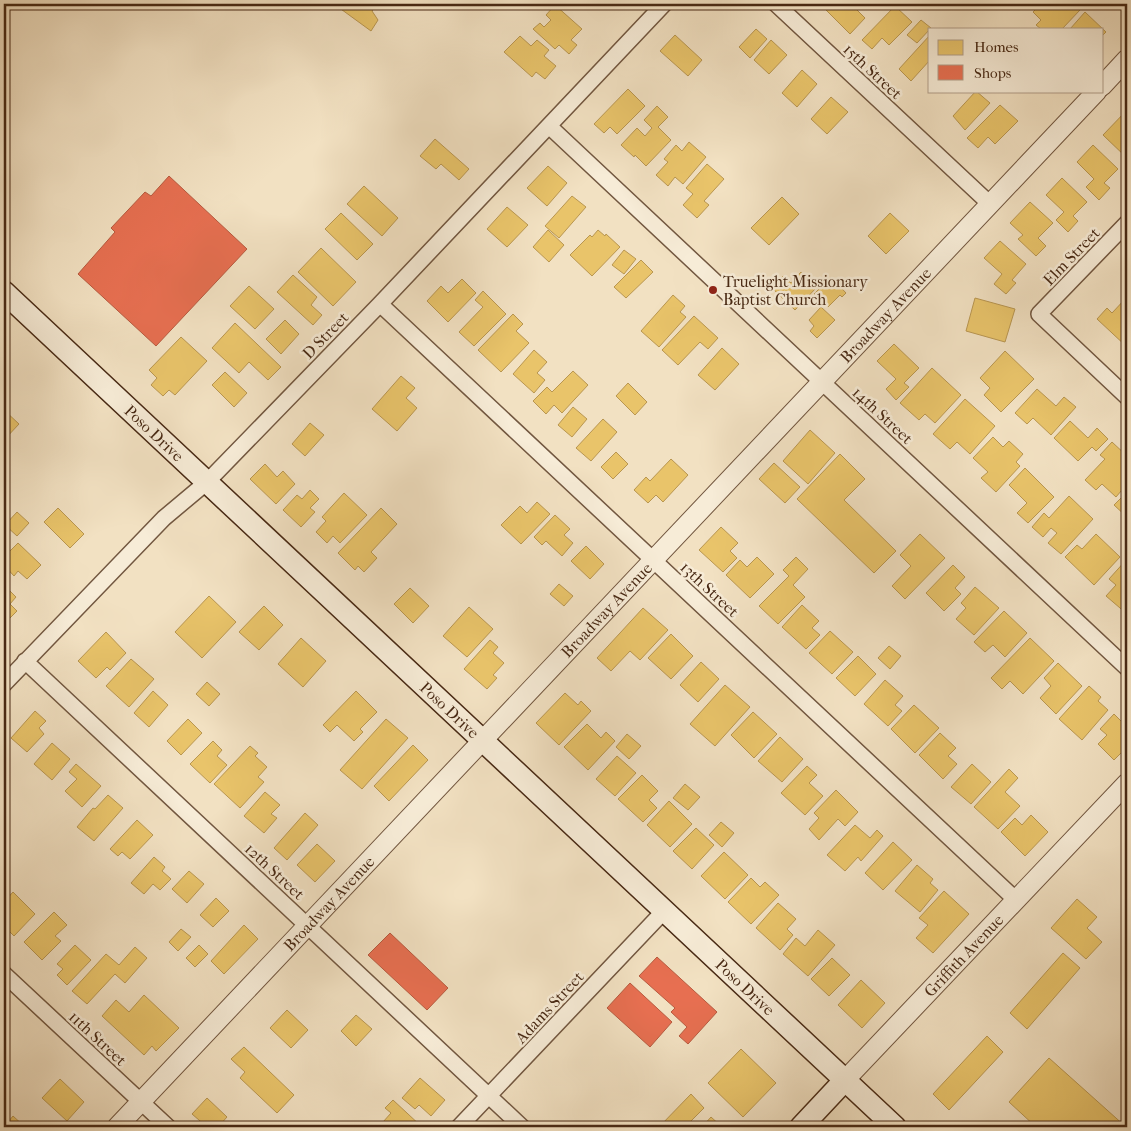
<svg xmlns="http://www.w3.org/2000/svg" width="1131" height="1131" font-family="'IM FELL French Canon',serif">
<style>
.homes{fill:#e9c46a;stroke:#b99650}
.shops{fill:#e76f51;stroke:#b75a3f}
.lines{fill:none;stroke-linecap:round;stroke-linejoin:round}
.minor-casing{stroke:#725740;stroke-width:18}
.tertiary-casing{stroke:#725740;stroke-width:21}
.secondary-casing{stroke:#482914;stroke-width:24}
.minor{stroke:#f7ecd7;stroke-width:15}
.tertiary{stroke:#f7ecd7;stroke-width:19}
.secondary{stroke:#f7ecd7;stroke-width:21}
.poi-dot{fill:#8f2418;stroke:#f7ecd7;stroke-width:2}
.labels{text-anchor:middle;stroke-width:5;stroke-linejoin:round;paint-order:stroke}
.street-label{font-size:16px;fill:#482914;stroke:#f7ecd7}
.poi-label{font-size:16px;fill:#482914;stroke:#f7ecd7;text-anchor:start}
</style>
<rect width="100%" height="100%" fill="#f2e1c2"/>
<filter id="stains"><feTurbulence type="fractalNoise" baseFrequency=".004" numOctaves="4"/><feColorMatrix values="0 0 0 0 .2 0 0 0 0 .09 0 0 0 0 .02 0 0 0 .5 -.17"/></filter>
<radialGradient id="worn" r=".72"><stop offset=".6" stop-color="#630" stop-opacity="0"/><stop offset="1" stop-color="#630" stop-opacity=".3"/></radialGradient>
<path class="homes" d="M334 4H377L372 11 378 20 371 31Z
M832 4H863L857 10 865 18 850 34 826 10Z
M1041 4H1074L1080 10 1062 29H1041L1036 25 1041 20 1033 12Z
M555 5 582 29 571 40 577 45 569 54 559 45 555 49 533 29 540 23 544 27 551 20 546 15Z
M895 6 912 22 889 45 882 38 872 49 862 40Z
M1085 12 1106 32 1102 36V29H1070Z
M921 20 931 28 917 43 907 35Z
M756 29 767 39 750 58 739 47Z
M675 35 702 60 688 76 660 51Z
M930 35V60L911 81 899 69Z
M520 36 531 46 537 40 549 50 544 56 556 66 545 79 536 72 532 77 504 52Z
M771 40 787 55 769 74 754 60Z
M802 70 817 84 797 107 782 93Z
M628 89 645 106 617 134 610 127 604 133 594 124Z
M976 91 990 103 965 130 953 116Z
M831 97 848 112 827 134 811 119Z
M1000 105 1018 121 995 144 988 137 978 148 967 138Z
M657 106 668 117 658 127 671 140 646 166 635 155 634 157 621 145 637 128 645 136 652 128 644 120Z
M1127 110V158L1103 135Z
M435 139 469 169 459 180 441 164 436 169 420 156Z
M689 142 706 157 683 184 675 177 668 186 656 175 668 162 664 159 676 145 682 151Z
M1093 145 1118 169 1104 183 1110 188 1099 200 1086 187 1094 179 1077 162Z
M707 164 724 179 704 201 709 205 697 218 683 205 693 194 686 188Z
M548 166 567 183 547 206 527 188Z
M1062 178 1087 202 1073 216 1078 221 1068 232 1056 220 1064 212 1046 195Z
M364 186 398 218 382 236 347 204Z
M572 196 586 207 559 238 545 226Z
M782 197 799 214 769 245 751 228Z
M1030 202 1053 223 1038 238 1046 246 1036 256 1018 239 1023 235 1010 223Z
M507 207 528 225 507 247 487 229Z
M341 213 373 244 357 260 325 229Z
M890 213 909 231 886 254 868 236Z
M548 230 564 245 549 262 533 247Z
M598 230 605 236 606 234 620 247 592 276 570 255 590 235 592 237Z
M1000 241 1026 264 1012 280 1016 283 1006 294 994 284 1002 274 984 258Z
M321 248 356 282 333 306 298 272Z
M624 250 636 259 624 274 612 265Z
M641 260 653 272 626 298 614 287Z
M801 272 817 287 795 310 772 288 783 276 791 283Z
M293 275 317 297 311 305 322 315 313 325 277 292Z
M831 277 846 293 842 297 840 295 828 307 814 294Z
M462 279 476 293 448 322 427 301 441 286 448 293Z
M249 286 274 309 255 329 230 306Z
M483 291 506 314 474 346 459 332 483 307 475 300Z
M673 295 685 306 680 312 686 317 659 347 641 331Z
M975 298 1015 309 1005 342 966 331Z
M1126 298 1127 299V347L1097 319 1107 308 1112 313Z
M821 307 835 320 817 338 810 331 814 326 809 320Z
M513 314 523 324 516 331 529 343 501 372 478 350Z
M694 316 718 338 708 349 700 342 678 365 662 350Z
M285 320 299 334 281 354 266 339Z
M235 323 281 367 268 380 249 362 239 373 212 348Z
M181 337 207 361 175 395 169 390 163 396 151 385 157 378 149 370Z
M894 344 919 368 904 383 909 387 896 400 886 389 896 379 877 361Z
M722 348 739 364 715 390 698 375Z
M534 350 547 362 537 373 545 380 534 393 513 374Z
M1005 351 1034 379 1001 412 984 395 990 388 980 378Z
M932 368 961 395 935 423 925 414 919 420 900 403Z
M573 371 588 385 562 413 554 405 546 414 533 401 547 387 552 392Z
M225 372 247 393 234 407 212 385Z
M401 376 415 388 406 398 417 408 397 431 372 409Z
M628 383 647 402 635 415 616 396Z
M1037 389 1056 406 1064 397 1076 407 1051 435 1033 418 1027 424 1015 413Z
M965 399 995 426 970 454 957 442 950 449 933 434Z
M573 407 587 419 572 437 558 425Z
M4 410 19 424 4 440Z
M603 419 617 432 591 461 576 448Z
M1070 421 1088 438 1097 428 1108 439 1096 451 1092 447 1078 461 1054 438Z
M310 423 324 435 305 456 292 444Z
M810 430 835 453 808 484 783 461Z
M993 437 1003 447 1009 441 1023 454 1016 462 1020 466 996 492 981 478 988 472 973 458Z
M1112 442 1127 456 1122 461 1127 466V484L1116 497 1102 484 1096 490 1085 480 1105 459 1100 455Z
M616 452 628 464 613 479 601 467Z
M840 454 865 479 844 500 896 551 874 573 797 499Z
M671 459 688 475 663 502 656 495 648 503 634 490 646 477 650 481Z
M774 463 800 487 785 503 759 479Z
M265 464 277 477 283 471 295 484 276 504 250 479Z
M1025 468 1054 497 1028 523 1017 513 1027 503 1009 485Z
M310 490 319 499 310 508 315 512 301 527 283 510 297 495 302 499Z
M1127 492V517L1114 505Z
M344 493 367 515 340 543 333 536 327 543 316 532 326 521 322 517Z
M1069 496 1093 519 1061 554 1048 543 1057 533 1051 528 1043 537 1032 527 1044 513 1049 518Z
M537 502 550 514 521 544 501 525 520 506 527 513Z
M58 508 84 534 70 548 44 522Z
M381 508 397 524 371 552 377 558 364 572 358 566 355 570 338 553Z
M17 512 29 523 17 536 5 525Z
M555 515 570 529 564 535 573 543 562 556 546 541 542 545 534 537Z
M721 527 738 543 730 551 737 558 723 572 699 550Z
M920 534 945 558 905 599 892 586 911 566 900 555Z
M1096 534 1120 557 1094 585 1065 557 1077 545 1082 549Z
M18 543 41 565 27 579 18 571 14 576 4 565V557Z
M586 546 604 564 590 579 571 561Z
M757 557 774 574 750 598 726 575 740 560 747 567Z
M796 557 808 569 793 585 805 597 778 624 759 606 789 576 783 570Z
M1127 559V614L1106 596 1116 585 1109 579Z
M953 565 965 577 955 588 961 594 944 611 926 593Z
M559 584 573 596 564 606 550 594Z
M4 585 16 597 10 604 17 611 10 618 6 615 4 617Z
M975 587 999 608 974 635 956 619 966 608 961 603Z
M410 588 429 606 413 623 394 604Z
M209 596 236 622 202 658 175 632Z
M802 605 819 621 812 628 820 635 806 649 782 627Z
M264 606 283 625 259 650 239 632Z
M469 607 493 629 467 657 443 636Z
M643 608 668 630 640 660 630 651 611 671 597 658Z
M1004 611 1027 633 1005 657 993 645 985 652 974 642Z
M830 631 853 652 832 674 809 653Z
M106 632 126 653 110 670 107 667 96 678 78 661Z
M671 634 693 656 671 679 648 658Z
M301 638 326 661 303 687 278 664Z
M1030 638 1054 661 1023 694 1010 681 1002 689 991 678Z
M490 640 498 647 493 653 504 663 493 675 497 678 487 689 464 669Z
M889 646 901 656 890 669 878 658Z
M858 656 876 674 855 696 836 678Z
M131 659 154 679 129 707 106 686Z
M701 662 719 679 698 702 680 685Z
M1058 663 1082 686 1056 714 1040 698 1051 686 1044 678Z
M885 680 903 696 895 705 902 711 888 726 864 704Z
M207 682 220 694 209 706 196 694Z
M725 685 750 707 715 746 690 724Z
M1089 686 1101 697 1098 701 1108 710 1082 740 1059 719Z
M153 691 168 705 149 727 134 713Z
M356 691 377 712 360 729 363 732 354 741 337 725 330 732 323 725Z
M565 693 578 705 581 701 591 711 559 745 536 723Z
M914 705 939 728 915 753 891 729Z
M35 711 46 721 39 728 44 734 27 752 11 738Z
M753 712 777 734 754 758 731 735Z
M1114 714 1127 727V747L1114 760 1098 744 1107 735 1100 729Z
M188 719 202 733 181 755 167 741Z
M386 719 408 738 362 789 340 770Z
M587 724 601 738 606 732 615 741 588 770 564 747Z
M940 733 956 748 948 756 957 764 943 779 919 755Z
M627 734 641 746 629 759 616 747Z
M780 737 803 759 782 782 758 761Z
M213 741 222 750 217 756 227 765 210 783 190 764Z
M52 743 70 759 52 780 34 764Z
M413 745 428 760 389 801 374 786Z
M250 746 258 753 255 756 267 767 258 777 264 782 240 808 214 784Z
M617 756 636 773 615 796 596 779Z
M76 764 101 786 82 807 65 791 77 779 69 772Z
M972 764 991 782 971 804 951 787Z
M807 766 817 775 809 783 823 796 805 815 781 793Z
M1009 769 1018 778 1005 792 1020 806 998 829 974 807Z
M642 775 658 791 649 800 657 808 643 822 618 799Z
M685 784 700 797 688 810 673 798Z
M836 790 858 812 845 826 838 819 819 840 809 829 819 818 814 813Z
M265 792 280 805 271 814 277 818 264 833 244 816Z
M108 795 123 808 94 841 77 827 93 808 95 809Z
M669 801 692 824 670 847 647 825Z
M305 813 318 825 287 860 274 848Z
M1031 815 1048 832 1025 856 1001 832 1015 818 1022 825Z
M137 820 153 835 130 859 122 852 118 856 110 849Z
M721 822 734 833 722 847 709 835Z
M855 825 870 838 877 830 883 836 861 861 858 857 845 871 827 855Z
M696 828 714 845 692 869 673 851Z
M893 842 912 860 883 890 865 873Z
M317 844 335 861 315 882 297 865Z
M724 852 748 875 725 899 701 876Z
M154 857 165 867 162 871 171 879 160 890 153 884 144 894 131 883Z
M917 865 933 879 930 883 938 890 920 912 895 891Z
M189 871 204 884 187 903 172 889Z
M751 878 760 887 765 882 779 895 751 924 728 902Z
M944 891 969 914 933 953 916 938 928 925 919 918Z
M13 892 35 914 14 936 4 926V902Z
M216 898 229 911 213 927 200 915Z
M1077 899 1097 917 1087 928 1102 942 1086 959 1051 928Z
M778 903 796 919 787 929 793 935 780 950 756 928Z
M54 912 67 925 55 936 61 941 42 960 24 942Z
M244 925 258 939 224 974 211 961Z
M181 929 191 937 178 951 169 942Z
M818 930 835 945 808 976 783 954 796 938 805 946Z
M75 945 91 960 67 985 57 975 63 969 57 964Z
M199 945 208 954 195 967 186 958Z
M135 947 147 958 125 983 115 974 87 1004 72 991 106 954 119 965Z
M1063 953 1080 968 1027 1029 1010 1013Z
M832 958 850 975 829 996 811 979Z
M861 980 885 1003 862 1028 838 1005Z
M144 995 179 1028 156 1051 152 1046 144 1055 102 1016 116 1000 129 1012Z
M287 1010 308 1030 291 1048 270 1028Z
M356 1015 372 1029 356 1046 341 1031Z
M987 1036 1003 1052 949 1110 933 1094Z
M244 1047 294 1095 277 1113 240 1078 245 1072 231 1059Z
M741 1049 776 1083 743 1117 708 1083Z
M1049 1058 1126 1127H1036L1009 1102Z
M420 1078 445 1100 431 1116 419 1105 415 1109 402 1098Z
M60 1079 84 1102 67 1121 42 1098Z
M691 1094 704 1108 685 1127H659Z
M207 1098 227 1117 218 1127H207L192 1114Z
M393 1100 422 1127H388L383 1122 391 1113 385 1108Z
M13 1116 25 1127H4Z
M711 1117 722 1127H702Z"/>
<path class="shops" d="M169 176 247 249 156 346 78 274 115 232 111 228 145 192 151 196Z
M390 933 448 988 427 1010 368 955Z
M657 957 717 1012 688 1044 679 1036 687 1027 671 1012 675 1008 639 976Z
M630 983 672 1022 650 1047 607 1008Z"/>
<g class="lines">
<defs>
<path id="minor" d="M776 4 990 204
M549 126 1127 668
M1127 223 1039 314 1127 397
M380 304 1016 900
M25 661 522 1127
M4 684 164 518 207 482 380 304 664 4
M4 974 168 1127
M459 1127 664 911"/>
<g id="tertiary">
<path d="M1102 86 1127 59"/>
<path id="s1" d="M845 1080 1127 783"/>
<path id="s2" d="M117 1127 1097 91"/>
</g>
<g id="secondary">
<path id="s3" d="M4 292 895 1127"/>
<path d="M801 1127 845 1080"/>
</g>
</defs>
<use href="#minor" class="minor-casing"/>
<use href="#tertiary" class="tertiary-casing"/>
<use href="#secondary" class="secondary-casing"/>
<use href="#minor" class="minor"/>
<use href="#tertiary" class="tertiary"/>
<use href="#secondary" class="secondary"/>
</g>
<circle class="poi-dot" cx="713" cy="290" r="5"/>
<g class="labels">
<g class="street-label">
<text transform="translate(873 71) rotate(43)" y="6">15th Street</text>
<text transform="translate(1071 256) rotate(-46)" y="6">Elm Street</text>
<text dy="6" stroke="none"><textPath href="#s2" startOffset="1118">Broadway Avenue</textPath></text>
<text transform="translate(325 335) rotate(-46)" y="6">D Street</text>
<text transform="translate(883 415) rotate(43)" y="6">14th Street</text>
<text dy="6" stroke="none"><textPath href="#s3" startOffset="206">Poso Drive</textPath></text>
<text transform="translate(710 589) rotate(43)" y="6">13th Street</text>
<text dy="6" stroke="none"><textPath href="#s2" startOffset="712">Broadway Avenue</textPath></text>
<text dy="6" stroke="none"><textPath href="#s3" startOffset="611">Poso Drive</textPath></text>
<text transform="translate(275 871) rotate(43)" y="6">12th Street</text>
<text dy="6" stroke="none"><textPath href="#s2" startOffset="308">Broadway Avenue</textPath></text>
<text dy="6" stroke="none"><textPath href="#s1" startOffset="172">Griffith Avenue</textPath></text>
<text dy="6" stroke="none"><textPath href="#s3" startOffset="1016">Poso Drive</textPath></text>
<text transform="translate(549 1007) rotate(-47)" y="6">Adams Street</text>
<text transform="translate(98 1038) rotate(43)" y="6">11th Street</text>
</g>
<g class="poi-label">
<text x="723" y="287">Truelight Missionary<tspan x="723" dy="18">Baptist Church</tspan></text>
</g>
</g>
<rect width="1131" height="1131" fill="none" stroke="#f2e1c2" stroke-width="20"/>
<rect x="5" y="5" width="1121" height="1121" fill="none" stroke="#482914" stroke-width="2.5"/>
<rect x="10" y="10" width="1111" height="1111" fill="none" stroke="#482914"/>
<rect x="928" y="28" width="175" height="65" fill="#f7ecd7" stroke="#b19e89"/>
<rect x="938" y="40" width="25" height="15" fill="#e9c46a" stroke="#b19e89"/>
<text x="974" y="52" font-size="15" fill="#482914">Homes</text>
<rect x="938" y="65" width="25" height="15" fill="#e76f51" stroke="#b19e89"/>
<text x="974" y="78" font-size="15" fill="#482914">Shops</text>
<rect width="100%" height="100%" filter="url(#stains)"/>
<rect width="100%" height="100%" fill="url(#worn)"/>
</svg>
